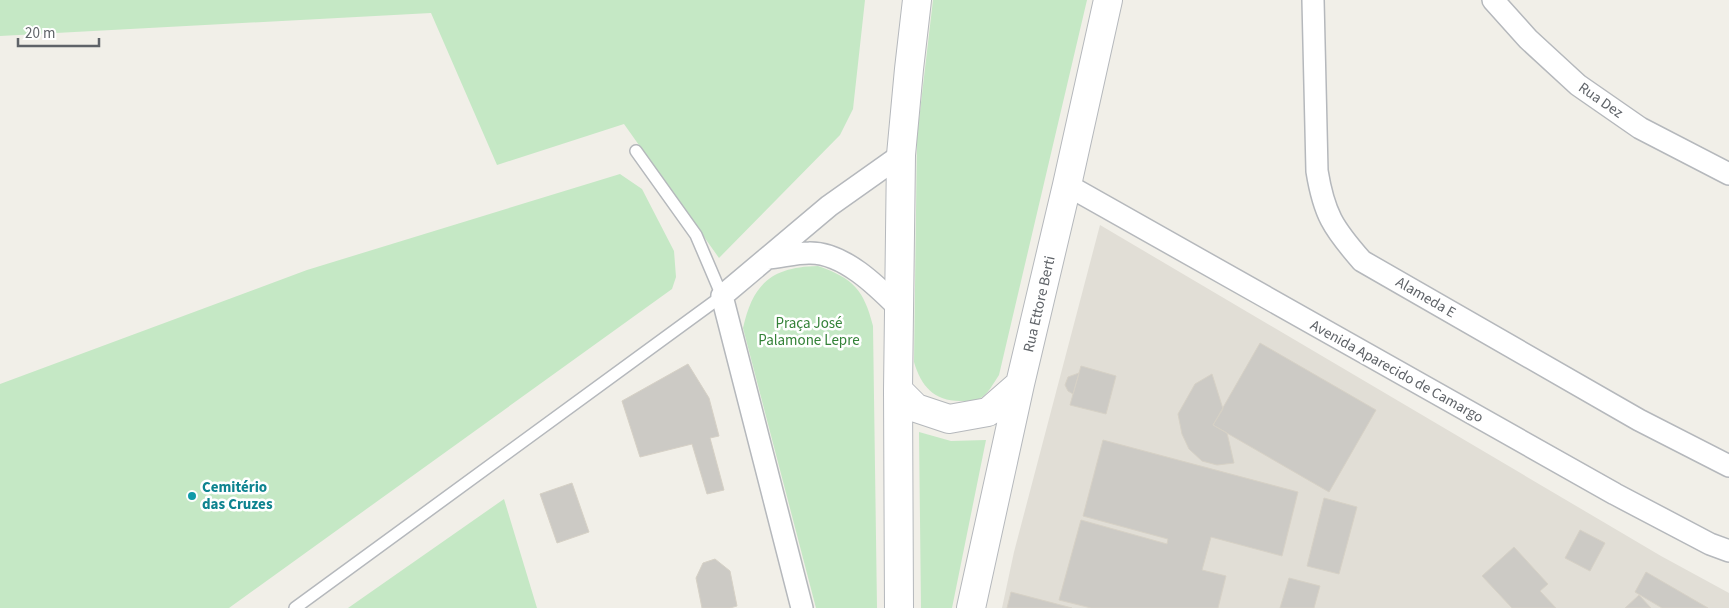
<svg xmlns="http://www.w3.org/2000/svg" width="1729" height="608" font-family="'Source Sans 3',sans-serif">
<style>
.education{fill:#e1ded6}
.green{fill:#c5e8c5}
.building{fill:#cccac5;stroke:#d6d1c6}
.lines{fill:none;stroke-linecap:round;stroke-linejoin:round}
.service-casing{stroke:#b5b8bc;stroke-width:14}
.minor-casing{stroke:#b5b8bc;stroke-width:24}
.tertiary-casing{stroke:#b5b8bc;stroke-width:30}
.service{stroke:#fff;stroke-width:11}
.minor{stroke:#fff;stroke-width:21}
.tertiary{stroke:#fff;stroke-width:28}
.culture-dot{fill:#0f9aa8;stroke:#fff;stroke-width:2}
.labels{text-anchor:middle;stroke-width:5;stroke-linejoin:round;paint-order:stroke}
.street-label{font-size:15px;fill:#5f6368;stroke:#fff}
.park-label{font-size:15px;fill:#348238;stroke:#fff}
.culture-label{font-size:15px;font-weight:bold;fill:#0d838f;stroke:#fff;text-anchor:start}
</style>
<rect width="100%" height="100%" fill="#f1efe8"/>
<path class="education" d="M1100 225 1661 556 1729 593V608H1002L1014 552Z"/>
<path class="green" d="M0 0H865L853 109 840 135 719 258 624 124 497 165 431 13 0 36Z
M933 0H1087L999 375C994 382 988 395 979 399 974 401 966 401 960 401 934 401 921 386 914 362L917 137Z
M620 174 642 189 674 251 676 277 672 289 229 608H0V384L307 270Z
M818 266C853 278 864 290 873 326L877 608H816L743 328C753 283 772 267 818 266Z
M919 432 951 441 986 440 952 608H921Z
M504 499 537 608H348Z"/>
<path class="building" d="M1260 343 1376 410 1329 492 1213 425Z
M688 364 709 398 719 436 710 438 724 490 707 494 692 444 640 457 622 401Z
M1081 366 1116 376 1106 414 1070 405Z
M1079 373 1073 394 1068 391 1065 385 1068 377Z
M1212 374 1223 409 1213 425 1227 433 1234 463 1217 465 1202 461 1189 449 1182 434 1178 414 1195 384Z
M1103 440 1298 492 1282 556 1211 537 1202 570 1226 576 1218 608H1091L1059 600 1081 520 1167 544 1168 539 1083 516Z
M572 483 589 532 557 543 540 494Z
M1324 498 1357 507 1339 574 1307 566Z
M1580 530 1605 543 1590 571 1565 558Z
M1514 547 1548 584 1540 591 1556 608H1512L1482 576Z
M715 559 730 571 737 606 730 608H702L696 578 703 563Z
M1646 572 1708 608H1662L1635 592Z
M1289 578 1320 586 1314 608H1280Z
M1011 592 1072 608H1007Z
M1639 595 1651 608H1625Z"/>
<g class="lines">
<defs>
<path id="service" d="M295 608 722 296 696 235 636 151"/>
<path id="minor" d="M1313 0 1317 171C1324 214 1333 228 1362 261L1639 420 1729 466
M1493 0 1528 39 1578 85 1640 128 1729 174
M1067 185 1615 494 1710 544 1729 551
M767 258C781 257 795 253 809 253 843 252 877 286 899 308
M802 608 722 296 829 206 901 155"/>
<path id="tertiary" d="M898 390 916 408 949 419 988 412 1020 384
M899 608 898 390 901 155 909 69 917 0
M971 608 1020 384 1067 185 1108 0"/>
</defs>
<use href="#service" class="service-casing"/>
<use href="#minor" class="minor-casing"/>
<use href="#tertiary" class="tertiary-casing"/>
<use href="#service" class="service"/>
<use href="#minor" class="minor"/>
<use href="#tertiary" class="tertiary"/>
</g>
<circle class="culture-dot" cx="192" cy="496" r="5"/>
<g class="labels">
<g class="street-label">
<text transform="translate(1601 100) rotate(35)" y="5">Rua Dez</text>
<text transform="translate(1426 297) rotate(30)" y="5">Alameda E</text>
<text transform="translate(1039 304) rotate(-77)" y="5">Rua Ettore Berti</text>
<text transform="translate(1397 371) rotate(29)" y="5">Avenida Aparecido de Camargo</text>
</g>
<g class="park-label">
<text x="809" y="328">Praça José<tspan x="809" dy="17">Palamone Lepre</tspan></text>
</g>
<g class="culture-label">
<text x="202" y="492">Cemitério<tspan x="202" dy="17">das Cruzes</tspan></text>
</g>
</g>
<path d="M18 38v8h81v-8" fill="none" stroke="#5f6368" stroke-width="2.5"/>
<text x="25" y="38" font-size="15" fill="#5f6368" stroke="#ffffff" stroke-width="4" paint-order="stroke">20 m</text>
</svg>
